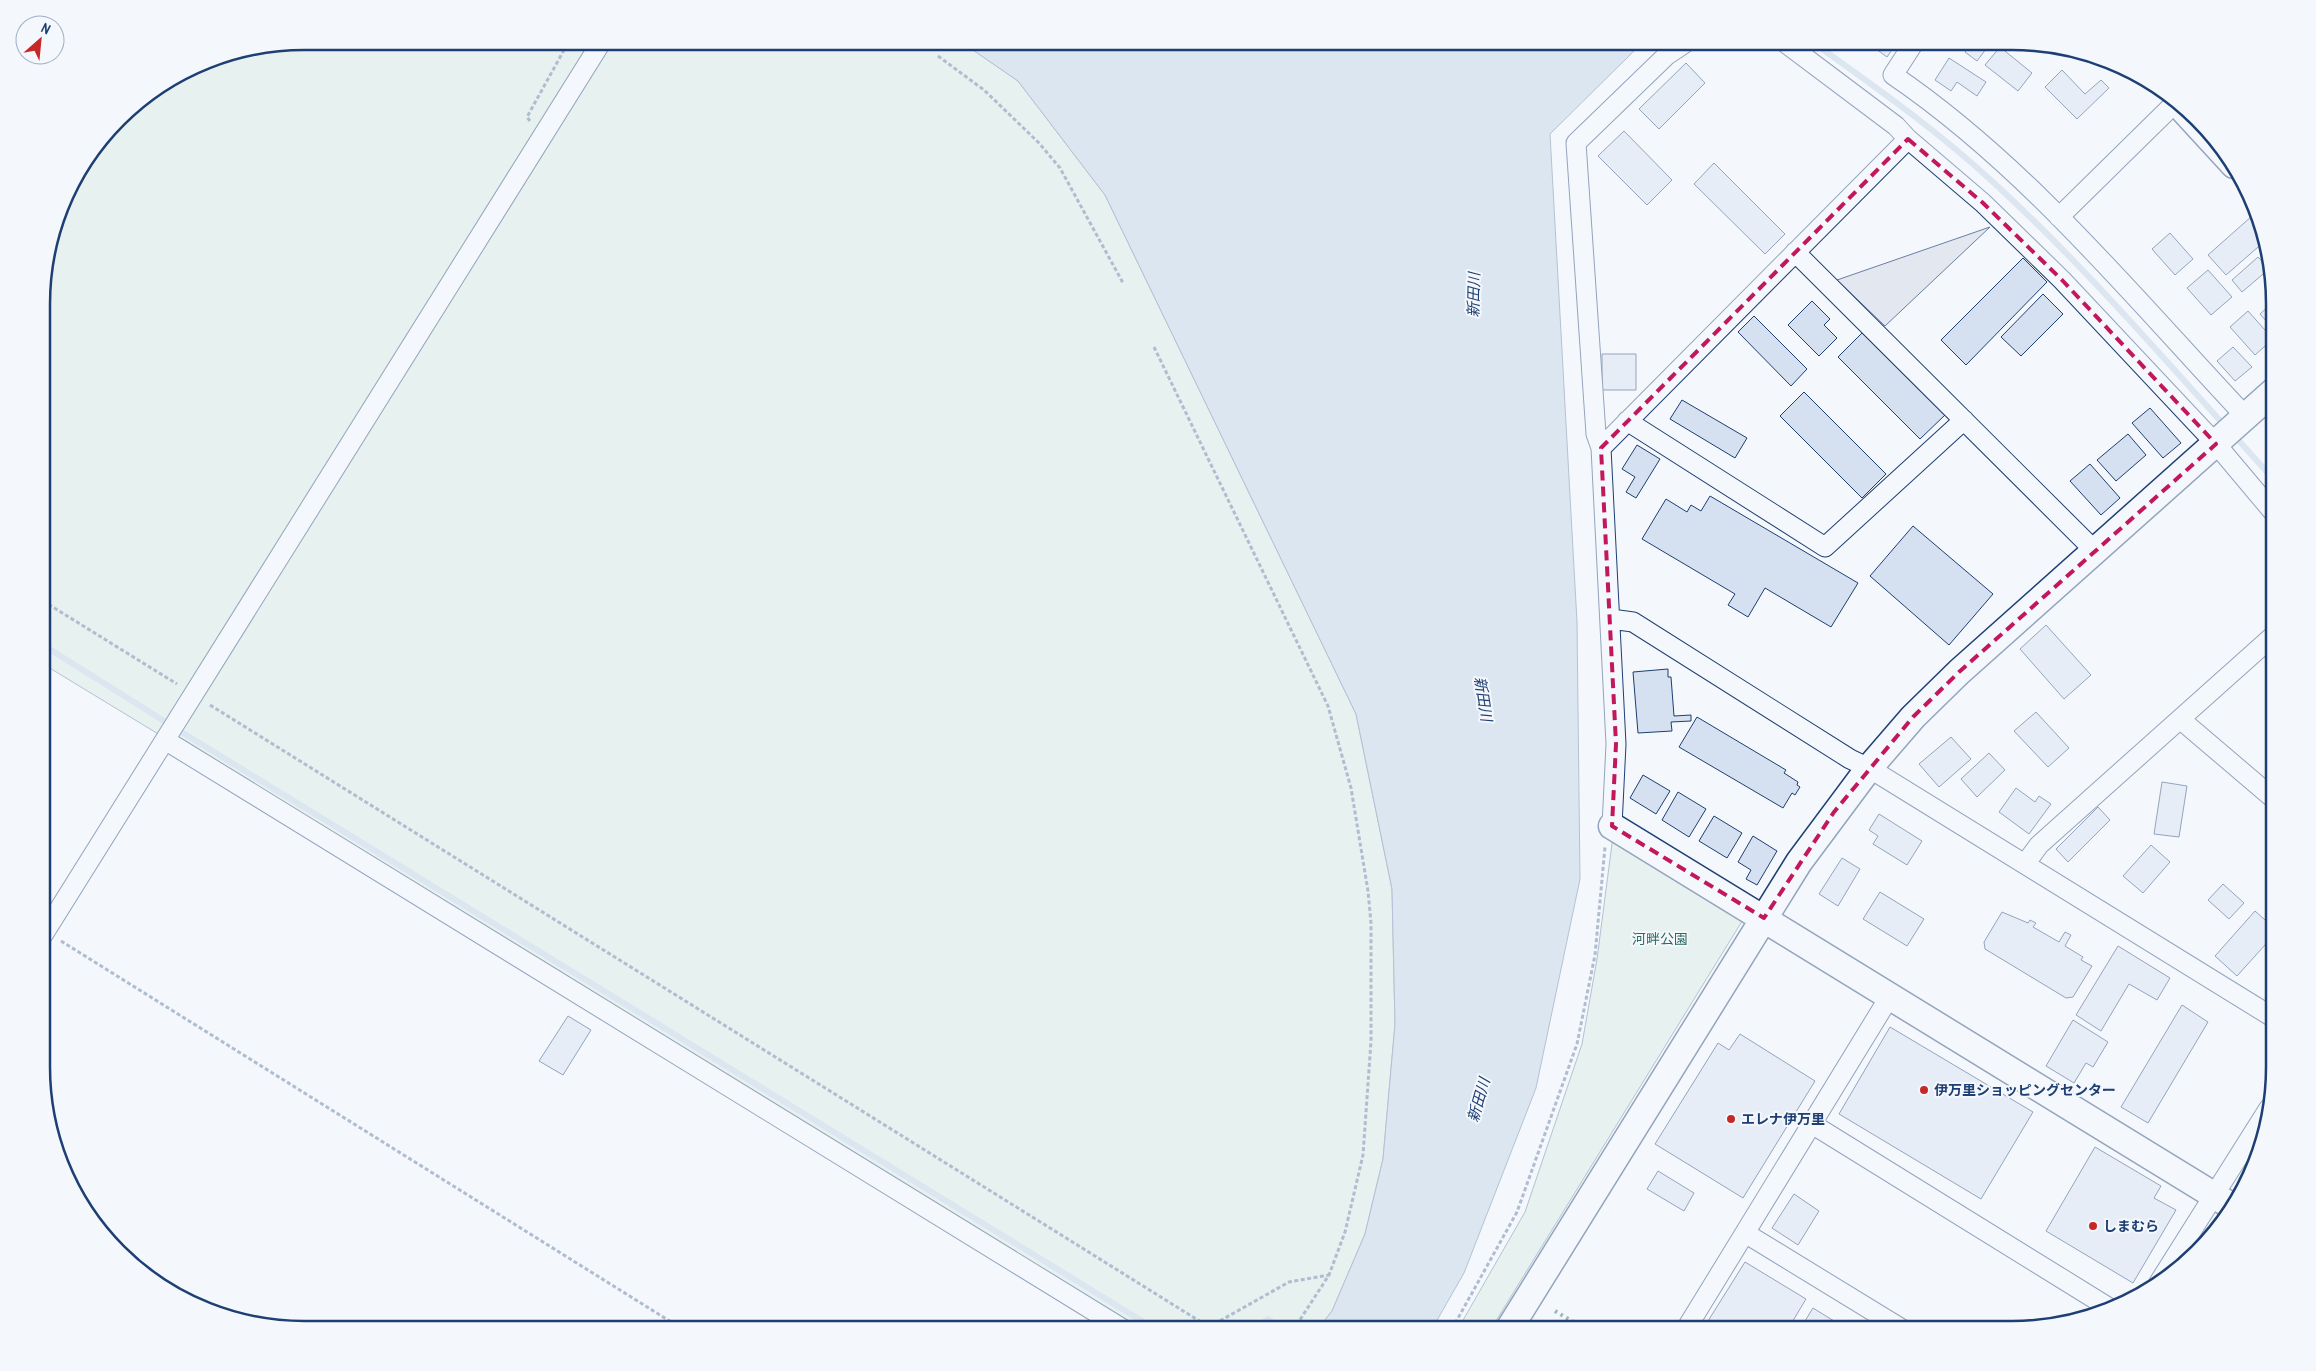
<svg xmlns="http://www.w3.org/2000/svg" width="2316" height="1371" font-family="'Archivo Narrow','Noto Sans JP',sans-serif">
<style>
.green{fill:#d7e8df;stroke:#687fa3}
.parking{fill:#e3e8f0;stroke:#687fa3}
.water{fill:#bed0e5;stroke:#687fa3}
.lines{fill:none;stroke-linecap:round;stroke-linejoin:round}
.stream{stroke:#bed0e5;stroke-width:6}
.building{fill:#d5e0f0;stroke:#1d3f73}
.street-casing{stroke:#1d3f73;stroke-width:21}
.secondary-casing{stroke:#1d3f73;stroke-width:29}
.path{stroke:#5e769c;stroke-width:3;stroke-dasharray:4 2.5;stroke-linecap:butt}
.street{stroke:#f4f7fb;stroke-width:19}
.secondary{stroke:#f4f7fb;stroke-width:26}
.hedge{stroke:#2c6c60;stroke-width:4;stroke-dasharray:2.5 4;stroke-linecap:butt}
.marked{fill:none;stroke:#c2185b;stroke-width:4;stroke-dasharray:10 6;stroke-linejoin:round}
.poi-dot{fill:#c62828;stroke:#f4f7fb;stroke-width:2}
.labels{text-anchor:middle;stroke-width:4;stroke-linejoin:round;paint-order:stroke}
.park-label{font-size:14px;fill:#2c6c60;stroke:#f4f7fb}
.poi-label{font-size:14px;font-weight:bold;fill:#1d3f73;stroke:#f4f7fb;text-anchor:start}
.water-label{font-size:15px;font-style:italic;fill:#1d3f73;stroke:#f4f7fb}
.rim{fill:none;stroke:#1d3f73;stroke-width:2.5}
</style>
<rect width="100%" height="100%" fill="#f4f7fb"/>
<path class="green" d="M304 41H960L1018 81 1105 195 1356 714 1392 889 1395 1024 1383 1159 1365 1234 1332 1311 1318 1329H1138L43 664V270L68 188 131 107 204 61Z
M1613 836 1744 918 1491 1329H1458L1525 1212 1582 1044 1597 959Z"/>
<path class="parking" d="M1990 227 1885 326 1837 280Z"/>
<path class="water" d="M960 41H1650L1635 50 1550 134 1577 622 1580 879 1536 1088 1464 1273 1432 1329H1318L1332 1311 1365 1234 1383 1159 1395 1024 1392 889 1356 714 1105 195 1018 81Z"/>
<g class="lines">
<path class="stream" d="M1811 41C1874 86 1937 130 1994 183 2077 259 2151 344 2226 427
M2233 434 2274 480
M43 645 188 736 1155 1329
M1255 1329 1268 1319 1281 1329"/>
</g>
<path class="building" d="M1865 41H1898L1887 57Z
M1972 41H1992L1977 61 1965 52Z
M2000 47 2032 73 2018 91 1985 65Z
M1949 58 1986 82 1977 96 1957 82 1951 91 1935 80Z
M1686 63 1705 83 1659 129 1639 109Z
M2062 70 2085 94 2101 80 2109 88 2077 119 2045 87Z
M1624 131 1672 180 1647 205 1598 156Z
M1714 163 1785 234 1765 254 1694 184Z
M2252 216 2263 229 2265 241 2226 275 2208 255Z
M2170 233 2193 259 2175 275 2152 249Z
M2258 257 2269 269 2242 292 2232 280Z
M2023 258 2047 282 1966 365 1941 340Z
M2208 270 2232 297 2211 315 2187 288Z
M2043 294 2063 314 2021 356 2001 337Z
M1812 301 1830 319 1824 325 1837 338 1819 356 1788 325Z
M2274 301V330L2260 314Z
M2248 311 2273 339 2255 355 2230 327Z
M1754 316 1807 369 1791 386 1738 332Z
M1862 333 1945 415 1920 439 1838 357Z
M2233 347 2252 367 2235 381 2217 361Z
M1602 354H1636V390H1602Z
M1804 392 1886 474 1862 498 1780 416Z
M1682 400 1747 438 1735 458 1670 419Z
M2150 408 2181 443 2163 458 2132 423Z
M2128 434 2146 455 2116 481 2097 460Z
M1637 445 1660 459 1636 498 1626 492 1635 477 1622 469Z
M2090 464 2120 498 2101 515 2070 481Z
M1710 496 1858 583 1831 627 1765 588 1748 617 1728 605 1735 594 1642 539 1666 499 1687 512 1691 505 1701 511Z
M1913 526 1993 594 1949 645 1870 576Z
M2046 625 2091 675 2064 699 2020 649Z
M1668 669V677H1671L1674 716 1691 715V721L1671 722 1672 731 1638 733 1633 672Z
M2036 712 2069 748 2048 767 2014 731Z
M1697 717 1786 770 1784 773 1798 782 1797 785 1800 787 1795 795 1792 793 1783 808 1679 747Z
M1951 737 1971 759 1939 787 1919 764Z
M1989 753 2005 770 1977 797 1961 779Z
M1643 775 1670 791 1656 814 1630 798Z
M2162 782 2187 786 2179 837 2154 834Z
M2016 788 2035 802 2039 796 2051 804 2029 834 1999 812Z
M1678 792 1706 809 1689 837 1662 820Z
M2098 807 2110 820 2068 862 2056 849Z
M1879 814 1922 841 1907 865 1873 844 1878 836 1869 830Z
M1714 816 1742 833 1727 858 1699 841Z
M1753 836 1777 851 1757 885 1746 879 1751 870 1738 862Z
M2151 845 2170 862 2143 893 2123 876Z
M1842 858 1860 869 1838 906 1819 894Z
M2223 884 2244 903 2229 919 2208 900Z
M1880 892 1924 919 1907 946 1863 919Z
M2255 911 2274 928V935L2237 976 2215 956Z
M2002 912 2028 923 2030 920 2036 923 2033 927 2059 942 2065 932 2071 935 2065 946 2083 957 2081 960 2092 966 2073 997 2066 998 1985 949 1984 942Z
M2274 944V961L2266 953Z
M2118 946 2170 978 2157 1000 2129 984 2101 1031 2076 1015Z
M2182 1005 2208 1022 2148 1123 2121 1107Z
M568 1016 591 1030 563 1075 539 1061Z
M2073 1020 2108 1042 2093 1067 2086 1063 2074 1083 2046 1066Z
M1890 1027 2033 1112 1981 1199 1839 1114Z
M1740 1034 1815 1081 1743 1198 1655 1144 1718 1043 1729 1050Z
M2095 1147 2161 1186 2154 1198 2176 1210 2133 1283 2046 1231Z
M1658 1171 1694 1193 1684 1211 1647 1189Z
M1794 1194 1819 1211 1798 1245 1772 1228Z
M1745 1262 1806 1299 1788 1329H1703Z
M1813 1308 1847 1329H1800Z"/>
<g class="lines">
<defs>
<path id="street" d="M1783 41 1896 126 1908 139 1983 203 2062 280 2216 444 2274 513
M1915 41 1893 75C2027 166 2135 299 2246 417
M2059 217 2176 102
M1795 252 2095 551
M1627 421 1825 547 1964 420
M1601 448 1908 139
M1611 619 1633 622 1850 759 1869 768 2274 1018
M2274 635 2180 719 2274 799
M165 740 1123 1329
M1612 826 1616 744 1601 448 1596 434 1576 143 1667 55 1688 41
M2025 864 2039 845 2180 719
M43 935 602 41
M1812 1124 2111 1309
M1745 1233 1902 1329
M2158 1284 2269 1108
M1686 1329 1890 996"/>
<path id="secondary" d="M2177 103 2234 165
M1612 826 2233 1207
M1509 1329 1799 862 1869 768 1913 717 1959 672 2274 391"/>
</defs>
<use href="#street" class="street-casing"/>
<use href="#secondary" class="secondary-casing"/>
<path class="path" d="M938 56 984 90 1039 143 1060 168 1123 283
M530 121 527 117 569 41
M1154 347 1328 706 1351 788 1368 891 1371 923V1041L1363 1155 1345 1232 1329 1275 1294 1329
M43 601 177 684
M210 705 1209 1327 1289 1282 1329 1275
M61 941 684 1330
M1452 1329 1517 1212 1577 1044 1595 955 1605 847"/>
<use href="#street" class="street"/>
<use href="#secondary" class="secondary"/>
<path class="hedge" d="M1555 1311 1585 1329"/>
</g>
<path d="M0 0H2316V1371H0ZM1908 139 1983 203 2062 280 2216 444 1959 672 1913 717 1834 812 1764 918 1612 826 1616 744 1601 448Z" fill="#f4f7fb" fill-opacity=".55" fill-rule="evenodd"/>
<path class="marked" d="M1908 139 1983 203 2062 280 2216 444 1959 672 1913 717 1834 812 1764 918 1612 826 1616 744 1601 448Z"/>
<g class="poi-dot">
<circle cx="1924" cy="1090" r="5"/>
<circle cx="1731" cy="1119" r="5"/>
<circle cx="2093" cy="1226" r="5"/>
</g>
<g class="labels">
<g class="park-label">
<text x="1660" y="944">河畔公園</text>
</g>
<g class="poi-label">
<text x="1934" y="1095">伊万里ショッピングセンター</text>
<text x="1741" y="1124">エレナ伊万里</text>
<text x="2103" y="1231">しまむら</text>
</g>
<g class="water-label">
<text transform="translate(1474 295) rotate(-89)" y="5">新田川</text>
<text transform="translate(1483 699) rotate(81)" y="5">新田川</text>
<text transform="translate(1479 1100) rotate(-74)" y="5">新田川</text>
</g>
</g>
<path d="M0 0H2316V1371H0ZM304 50H2012A254 254 0 0 1 2266 304V1067A254 254 0 0 1 2012 1321H304A254 254 0 0 1 50 1067V304A254 254 0 0 1 304 50Z" fill="#f4f7fb" fill-rule="evenodd"/>
<path class="rim" d="M304 50H2012A254 254 0 0 1 2266 304V1067A254 254 0 0 1 2012 1321H304A254 254 0 0 1 50 1067V304A254 254 0 0 1 304 50Z"/>
<g transform="translate(40 40) rotate(27)"><circle r="24" fill="#f4f7fb" stroke="#9eadc5"/>
<path d="M0-4L9 19L0 12L-9 19Z" fill="#c62828"/>
<text y="-8" font-size="14" font-weight="bold" text-anchor="middle" fill="#1d3f73">N</text>
</g>
</svg>
